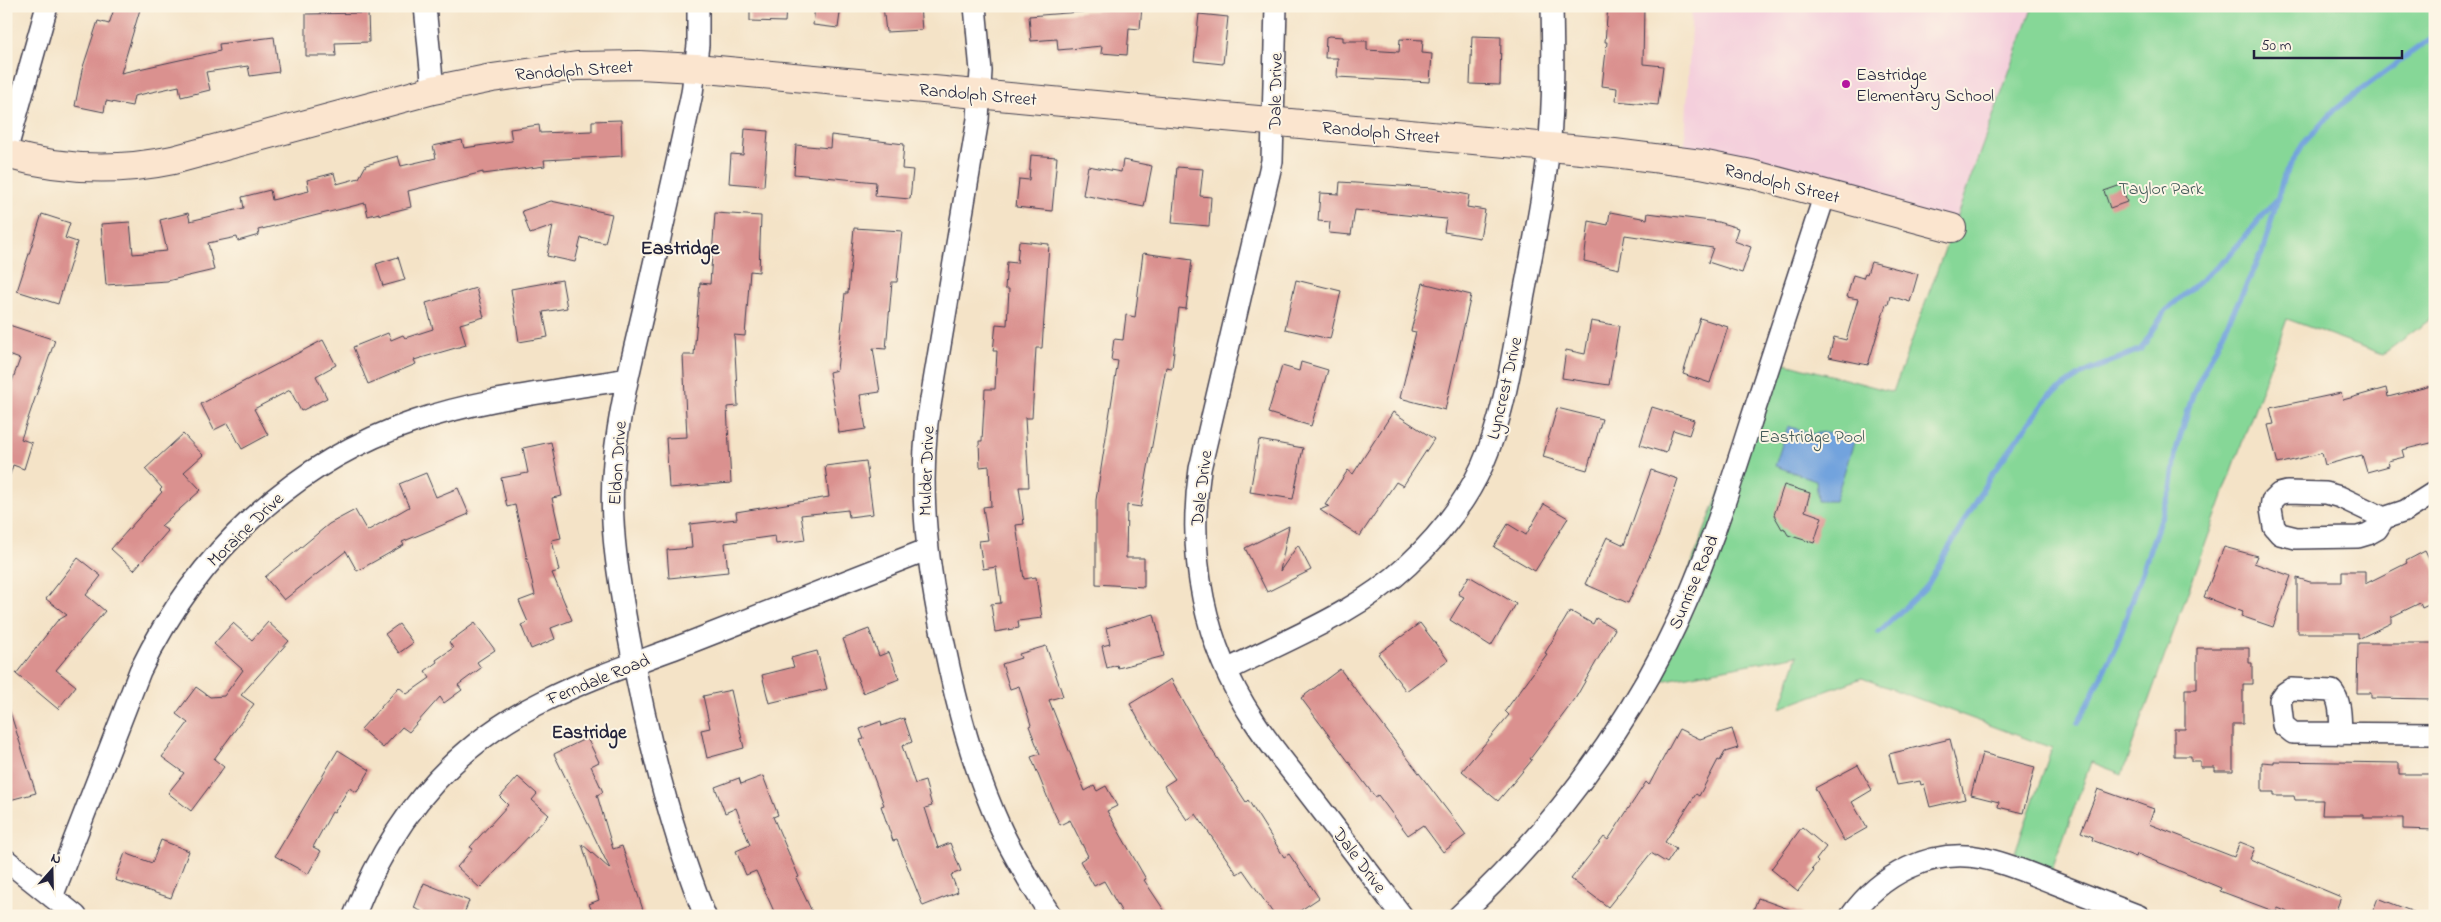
<svg xmlns="http://www.w3.org/2000/svg" width="2441" height="922" font-family="'Indie Flower',sans-serif">
<style>
.built{fill:#f4cfdc}
.green{fill:#86d797;stroke:#547c69}
.water{fill:#72a3dd;stroke:#4a628c}
.lines{fill:none;stroke-linecap:round;stroke-linejoin:round}
.stream{stroke:#72a3dd;stroke-width:5.5}
.building{fill:#da918f}
.street-casing{stroke:#423f50;stroke-width:24}
.secondary-casing{stroke:#423f50;stroke-width:30}
.street{stroke:#fff;stroke-width:21}
.secondary{stroke:#fbe5cf;stroke-width:28}
.poi-dot{fill:#b5179e;stroke:#fcf5e5;stroke-width:2}
.labels{text-anchor:middle;stroke-width:4;stroke-linejoin:round;paint-order:stroke}
.street-label{font-size:18px;fill:#22223b;stroke:#fcf5e5}
.poi-label{font-size:18px;fill:#22223b;stroke:#fcf5e5;text-anchor:start}
.park-label{font-size:18px;fill:#405857;stroke:#fcf5e5}
.neighbourhood-label{font-size:19px;font-weight:bold;fill:#22223b;stroke:#fcf5e5}
.quarter-label{font-size:20px;font-weight:bold;fill:#22223b;stroke:#fcf5e5}
</style>
<rect width="100%" height="100%" fill="#fcf5e5"/>
<filter id="ink" filterUnits="userSpaceOnUse"><feTurbulence type="fractalNoise" baseFrequency=".02" numOctaves="2"/><feDisplacementMap in="SourceGraphic" scale="10" xChannelSelector="R" yChannelSelector="G"/><feConvolveMatrix kernelMatrix="1 2 1 2 8 2 1 2 1" color-interpolation-filters="sRGB"/></filter>
<filter id="wash" filterUnits="userSpaceOnUse"><feTurbulence type="fractalNoise" baseFrequency=".0096" numOctaves="4" result="noise"/><feDisplacementMap in="SourceGraphic" scale="20" xChannelSelector="R" yChannelSelector="G"/><feGaussianBlur stdDeviation="1.12" result="paint"/><feColorMatrix in="noise" values="0 0 0 0 0 0 0 0 0 0 0 0 0 0 0 0 0 1.4 0 .05"/><feComposite in="paint" operator="in"/></filter>
<g filter="url(#wash)">
<rect width="100%" height="100%" fill="#f4e3c7"/>
<path class="built" d="M1692 6H2033L1952 228 1684 162Z"/>
<path class="green" d="M2033 6H2435V316L2383 354 2287 319 2122 774 2091 762 2048 880 2010 866 2052 748 1862 678 1780 708 1798 655 1645 684 1771 359 1893 392Z"/>
<path class="water" d="M1788 426 1812 434 1826 432 1844 434 1855 439 1835 501H1818L1816 480 1775 466Z"/>
<g class="lines">
<path class="stream" d="M1879 632 1927 586 1989 478 2048 397 2084 373 2141 349 2166 310 2226 259 2277 199
M2078 723 2117 644 2171 489 2177 447 2193 394 2262 253 2284 176 2303 144 2335 109 2435 35"/>
</g>
<g id="blocks">
<path class="building" d="M115 6H141L121 73 220 51 219 44 274 37 279 72 250 76 248 66 206 72 210 90 181 97 179 86 134 96 132 106 106 101 104 112 75 106 82 70 98 21 109 24Z
M750 6H786L785 22 750 21Z
M815 6H841L838 28 813 25Z
M883 6H920L922 30 886 32Z
M1105 6H1142L1140 29 1129 28 1127 55 1101 53 1102 46 1058 50 1057 39 1031 41 1029 16 1105 10Z
M1608 6H1644L1643 64 1663 66 1658 105 1616 101 1617 88 1602 86 1607 42H1605Z
M368 13 369 42 335 43 336 56H306V14Z
M1199 14 1228 17 1223 64 1194 61Z
M1329 36 1343 37V41H1367V50L1399 52 1400 39 1423 40 1422 53 1432 54 1430 82 1337 77 1338 58H1325L1326 37Z
M1472 36 1501 37 1500 85 1470 84Z
M621 120 622 156 544 160 545 166 483 174V172L408 191 411 207 379 215V213L368 216 365 203 258 230 259 235 238 241 237 237 208 243 214 270 167 281 106 285 101 224 130 222 133 254 167 251 160 220 188 213 190 221 244 208 242 197 270 190 272 200 309 191 307 180 334 173 337 184 359 178 366 165 398 156 401 166 436 158 433 146 462 140 464 148 512 141 510 129 539 125 540 133 592 131V121Z
M745 129 768 131 764 186 729 183 731 154 743 155Z
M831 135 904 144 902 169 913 170 910 199 875 196 876 182 794 174 796 145 830 148Z
M1031 155 1057 157 1052 211 1016 207 1019 179 1029 180Z
M1123 160 1152 166 1144 207 1083 195 1088 166 1121 172Z
M1177 167 1203 169 1200 196 1211 197 1209 226 1172 223Z
M1340 182 1432 188 1469 195 1467 207 1485 210 1480 238 1444 232 1446 219 1355 210 1351 235 1329 233 1330 222 1318 221 1320 193 1339 194Z
M2121 185 2127 202 2110 208 2104 191Z
M551 201 612 214 605 243 581 238 575 262 547 256 553 226 530 234 522 211Z
M1610 212 1647 219 1648 213 1718 222 1738 228 1734 241 1751 247 1742 273 1708 262 1713 248 1625 235 1619 269 1584 261 1589 221 1608 225Z
M715 213 761 216 759 272 750 271 745 336 734 335 738 406 727 407 731 483 669 488 666 438 687 437 683 355H694L700 283 710 284Z
M42 214 70 223 65 238 77 242 58 304 17 291Z
M854 228 902 231 897 282H892L886 349 873 348 880 392 860 395 866 429 839 433 829 372 837 370 845 293H848Z
M1019 241 1049 244 1042 348H1036L1032 418H1025L1029 487H1019L1024 524 1016 525 1024 579 1036 577 1042 618 1018 621 1019 628 995 632 991 604 1001 603 996 567 983 569 979 541 988 540 983 507 991 506 989 466 980 467 979 441H982L985 389H995L997 351H993L996 324 1007 325 1009 289H1005L1007 262 1017 263Z
M1143 253 1192 260 1186 309 1179 308 1172 368 1166 367 1141 507 1127 505 1126 558H1144V587L1096 584V500L1118 361 1111 360 1114 339 1123 340 1126 315 1135 317Z
M398 257 405 280 383 286 376 264Z
M1871 262 1918 274 1910 302 1890 296 1888 305 1886 304 1868 365 1829 357 1834 337 1846 340 1858 299 1847 297 1853 275 1863 278 1865 273 1867 274Z
M562 280 567 308 543 312 548 337 519 342 511 289Z
M1296 280 1341 291 1330 339 1285 329Z
M1423 283 1471 295 1445 410 1400 398 1416 332 1411 331Z
M476 288 484 317 460 324 466 345 414 360 416 364 368 384 353 347 388 333 391 340 403 335 405 338 433 329 426 303Z
M1700 318 1728 327 1710 383 1683 374Z
M1591 321 1619 326 1609 385 1562 378 1566 350 1585 354Z
M6 324 55 340 21 439 32 443 24 469 13 465 10 475H6V398L20 359 6 354Z
M323 340 336 365 316 376 327 398 301 411 290 390 254 409 268 435 242 449 228 423 214 430 201 404Z
M1301 362 1328 370 1311 426 1268 413 1282 366 1299 371Z
M2435 385V442L2402 450 2404 457 2388 461 2389 466 2367 472 2362 455 2325 465 2322 453 2278 464 2268 425 2274 424 2270 408 2341 393 2343 400 2386 388 2388 397Z
M1652 407 1694 420 1689 435 1673 430 1666 453 1640 445Z
M1557 408 1602 419 1587 470 1543 457Z
M1393 412 1434 439 1403 486 1396 482 1360 536 1320 510 1329 506 1325 505 1348 470 1353 474Z
M183 434 203 455 184 472 201 490 161 526 168 531 134 570 111 549 162 492 160 490 162 488 145 469Z
M1259 440 1303 448 1293 499 1250 492Z
M551 442 562 496 552 498 561 538 552 540 559 571 552 573 572 620 551 628 555 639 531 649 521 625 528 622 519 601 535 595 515 505 507 507 501 478 528 473 523 448Z
M866 461 873 514 849 517 848 510 801 515 805 540 776 544 775 536 725 543 728 572 669 578 667 550 692 548 690 524 737 519 736 512 829 497 825 466Z
M1651 470 1678 479 1658 538 1628 603 1585 584 1607 537 1624 545Z
M426 473 436 497 458 488 469 514 402 542 404 545 357 571 346 551 284 600 265 577 329 524 355 510 367 531 409 507 399 484Z
M1784 485 1810 493 1805 511 1822 517 1814 543 1788 535 1784 528 1782 529 1774 515Z
M1544 504 1568 518 1535 571 1494 547 1508 524 1526 535Z
M1289 526 1280 571 1298 545 1311 570 1267 592 1245 548Z
M2224 547 2257 556 2254 563 2291 576 2273 627 2241 616 2243 612 2204 597Z
M2425 551 2435 571V602L2422 608 2420 603 2391 617V623L2358 639V633H2297V578L2310 582H2342V571H2365V584L2407 563 2406 561Z
M78 558 101 576 86 595 105 611 56 670 76 686 58 709 16 674 57 621 67 615 46 599Z
M1469 576 1516 604 1491 646 1450 620 1464 597 1458 594Z
M1570 611 1593 624 1596 618 1615 629 1575 699 1530 759 1532 760 1498 801 1462 771 1509 715 1505 711 1547 654 1545 653Z
M1154 614 1164 656 1118 668 1117 665 1107 668 1102 646 1110 644 1106 628Z
M268 622 289 641 241 695 254 704 214 759 224 767 191 811 168 793 184 773 162 757 188 723 176 714 196 687 210 697 224 696 243 670 214 644 233 623 252 640Z
M475 623 495 650 477 662 481 668 458 685 462 690 444 703 440 697 409 732 402 727 383 748 361 729 399 687 407 694 430 678 425 671 437 662 436 660 453 648 449 642Z
M1420 623 1448 660 1406 691 1378 654Z
M399 624 413 643 399 653 385 634Z
M869 629 879 656 889 652 899 679 863 693 843 639Z
M2358 643H2435L2434 699 2371 698V693H2357Z
M1046 646 1063 696 1049 700 1085 791 1094 786 1097 791 1106 786 1117 806 1107 811 1146 879 1144 880 1168 916H1124L1104 881 1094 886 1080 861 1088 856 1070 820 1060 825 1051 806 1031 757 1040 754 1029 726 1031 725 1019 686 1010 689 1002 664 1021 658 1019 654Z
M2197 648H2249V663H2252V684H2243V724H2233V771H2215V767H2200V761H2191V756H2174V729H2185V689H2197Z
M817 651 827 689 769 703 762 675 794 667 791 658Z
M1340 669 1466 835 1443 852 1423 825 1408 835 1378 795 1375 797 1301 698Z
M1171 679 1202 735 1246 802 1248 800 1284 857 1289 854 1319 898 1292 916H1275L1243 870 1237 874 1196 814 1187 820 1164 786 1175 779 1154 748 1130 704Z
M731 690 744 748 707 758 701 730 710 728 703 696Z
M10 712 36 793 6 801V713Z
M904 718 912 742 902 746 915 784 925 781 932 806 925 808 938 848 950 843 961 871 951 875 958 892 923 906 897 840 893 841 881 806 884 805 860 740 864 739 860 729 881 721 882 726Z
M1679 729 1700 739 1732 729 1738 748 1725 752 1720 761 1718 760 1699 796 1696 794 1665 842 1676 849 1667 863 1651 853 1608 907 1571 879 1604 837 1608 840 1646 782 1649 785Z
M587 738 599 762 591 766 603 792 597 795 613 849 622 846 644 913 643 916H594L589 904 599 900 582 844 610 869 554 754Z
M1950 739 1965 799 1930 807 1924 784 1921 785 1920 781 1897 785 1889 754Z
M338 750 370 770 357 792 349 788 334 813 332 812 313 847 321 851 308 874 275 856Z
M1982 753 2035 767 2023 813 1998 807 1999 802 1971 795Z
M2274 761 2399 763V774H2435V830L2403 829V818H2364V815H2322L2323 800H2295L2294 796H2274V792H2262V762L2274 763Z
M1858 765 1872 790 1852 802 1867 828 1844 841 1815 788Z
M763 776 778 815 773 817 799 877 796 878 814 916H776L756 871 746 875 736 851 750 845 736 808 725 813 715 787 739 778 741 784Z
M518 777 537 794 532 800 549 815 480 888 457 867 473 849 470 847 508 805 500 797Z
M2098 789 2154 809 2149 824 2234 857 2240 842 2255 848 2250 859 2341 897 2334 916H2297L2278 908 2276 912 2220 891 2221 888 2165 865 2137 854 2136 857 2092 840 2093 837 2081 832Z
M1802 827 1826 847 1816 860 1818 862 1812 869 1814 871 1798 891 1771 869Z
M161 840 189 851 171 898 115 880 125 853 152 863Z
M424 883 469 901 463 916H421L423 912 414 908Z
M1758 898 1802 914 1801 916H1751Z
M2378 898 2421 915V916H2371Z"/>
</g>
</g>
<g filter="url(#ink)">
<use href="#blocks" fill-opacity="0" stroke="#423f50" stroke-width="1"/>
<g class="lines">
<defs>
<path id="street" d="M425 6 433 90
M698 6V45L692 93C677 165 660 237 644 308 632 359 619 410 614 462 608 523 619 583 630 643 647 736 670 827 705 916
M975 6 981 71 978 119 927 423C919 500 928 568 944 644 957 707 973 768 1000 827 1014 858 1033 887 1051 916
M1276 6 1272 161 1200 469C1187 556 1204 645 1253 719 1270 746 1291 770 1310 795 1341 835 1371 875 1402 916
M6 152 47 6
M2384 518 2340 497 2326 493 2287 492 2279 494 2272 501 2271 509 2274 527 2280 534 2296 538 2358 537 2368 534 2377 529 2384 518 2405 511 2435 492
M1227 670C1288 639 1357 613 1408 565 1438 537 1465 503 1482 466 1504 416 1511 363 1521 310 1531 256 1543 202 1549 147 1554 101 1553 53 1552 6
M2341 734C2340 720 2342 702 2332 691L2291 689 2285 693 2280 700 2283 725 2293 733 2435 734
M6 860 76 916
M52 897 140 671C196 555 292 462 416 421 482 398 558 391 627 379
M354 916C391 821 451 746 544 701 591 677 642 661 691 642 770 611 848 580 926 550
M1459 916C1544 838 1613 748 1666 645 1702 574 1727 497 1751 421 1776 345 1801 269 1825 194
M1851 916C1880 875 1931 848 1982 858 2007 863 2031 874 2054 883 2082 894 2111 905 2139 916"/>
<path id="secondary" d="M6 154C62 170 116 172 173 160L433 90 492 78 577 66 639 65 696 68 1614 153 1701 164 1751 174 1952 228"/>
</defs>
<use href="#street" class="street-casing"/>
<use href="#secondary" class="secondary-casing"/>
<use href="#street" class="street"/>
<use href="#secondary" class="secondary"/>
</g>
</g>
<circle class="poi-dot" cx="1846" cy="84" r="5"/>
<g class="labels">
<g class="street-label">
<text transform="translate(574 70) rotate(-4)" y="6">Randolph Street</text>
<text transform="translate(1275 91) rotate(-89)" y="6">Dale Drive</text>
<text transform="translate(978 94) rotate(5)" y="6">Randolph Street</text>
<text transform="translate(1381 132) rotate(5)" y="6">Randolph Street</text>
<text transform="translate(1782 183) rotate(14)" y="6">Randolph Street</text>
<text transform="translate(1504 388) rotate(-77)" y="6">Lyncrest Drive</text>
<text transform="translate(617 463) rotate(-86)" y="6">Eldon Drive</text>
<text transform="translate(926 471) rotate(-88)" y="6">Mulder Drive</text>
<text transform="translate(1201 488) rotate(-83)" y="6">Dale Drive</text>
<text transform="translate(245 529) rotate(-44)" y="6">Moraine Drive</text>
<text transform="translate(1693 582) rotate(-67)" y="6">Sunrise Road</text>
<text transform="translate(598 679) rotate(-22)" y="6">Ferndale Road</text>
<text transform="translate(1360 860) rotate(53)" y="6">Dale Drive</text>
</g>
<g class="poi-label">
<text x="1856" y="80">Eastridge<tspan x="1856" dy="21">Elementary School</tspan></text>
</g>
<g class="park-label">
<text x="2161" y="194">Taylor Park</text>
<text x="1812" y="442">Eastridge Pool</text>
</g>
<g class="neighbourhood-label">
<text x="589" y="738">Eastridge</text>
</g>
<g class="quarter-label">
<text x="680" y="254">Eastridge</text>
</g>
</g>
<rect width="2441" height="922" fill="none" stroke="#fcf5e5" stroke-width="25"/>
<g transform="translate(52 870) rotate(20)" stroke="#fcf5e5" stroke-width="4" paint-order="stroke">
<path d="M0-4L9 19L0 12L-9 19Z" fill="#22223b"/>
<text y="-8" font-size="14" font-weight="bold" text-anchor="middle" fill="#22223b">N</text>
</g>
<path d="M2254 50v8h148v-8" fill="none" stroke="#22223b" stroke-width="2.5"/>
<text x="2261" y="50" font-size="15" fill="#22223b" stroke="#fcf5e5" stroke-width="4" paint-order="stroke">50 m</text>
</svg>
